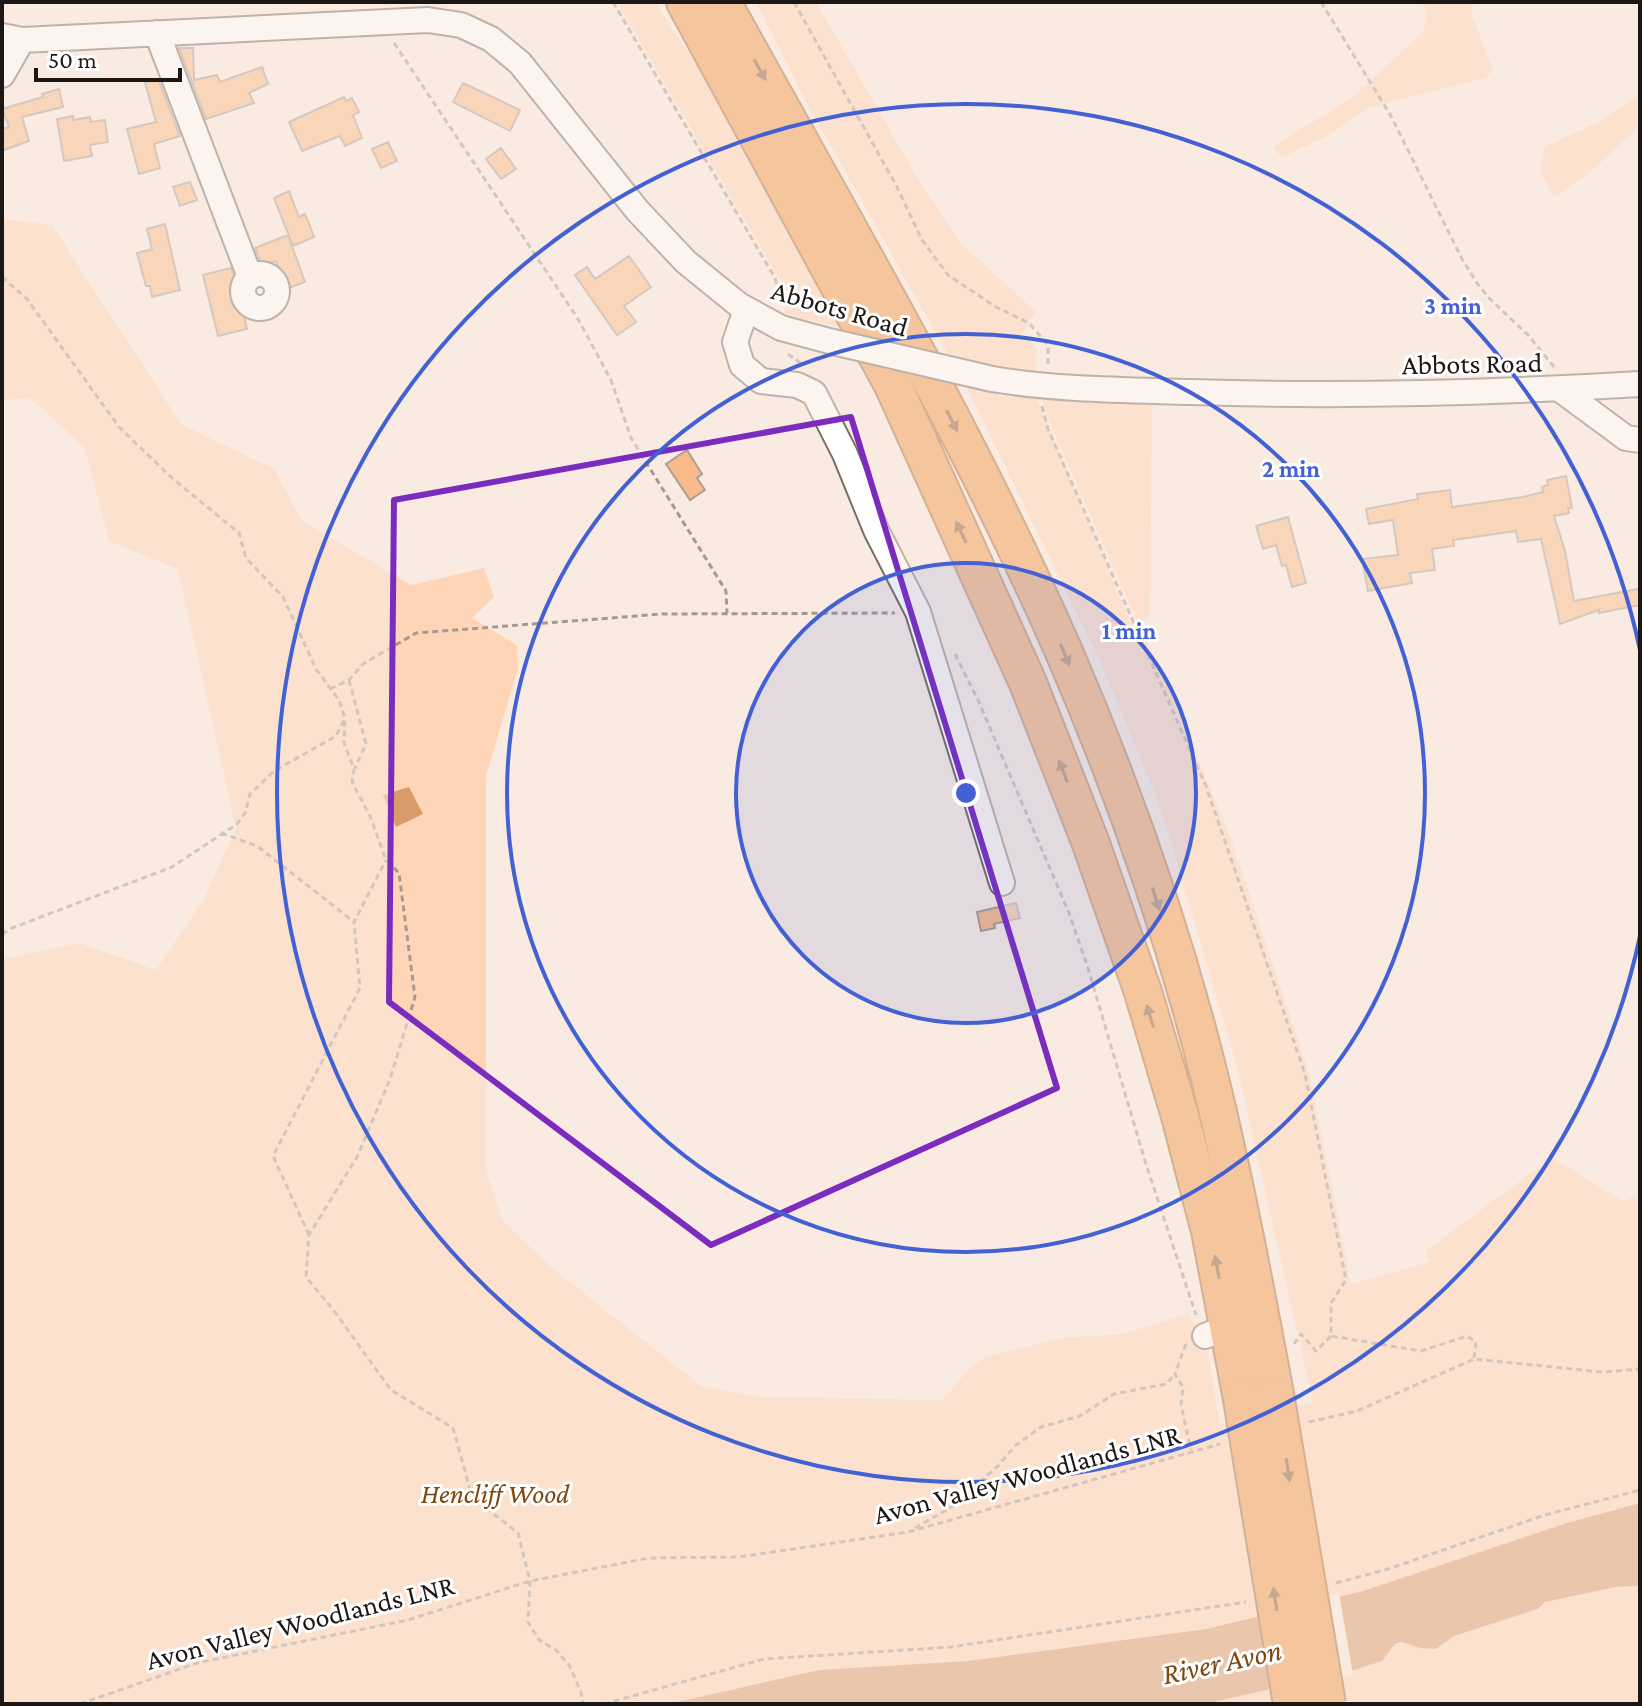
<svg xmlns="http://www.w3.org/2000/svg" width="1642" height="1706" font-family="'Crimson Pro',serif">
<style>
.green{fill:#fed6b7}
.water{fill:#d89c6c}
.pier{fill:#f9ebe1}
.building{fill:#f8ba8a;stroke:#ab9e94;stroke-width:2}
.lines{fill:none;stroke-linecap:round;stroke-linejoin:round}
.minor-casing{stroke:#796d64;stroke-width:28}
.highway-casing{stroke:#a56a37;stroke-width:40}
.path{stroke:#a59a93;stroke-width:3;stroke-dasharray:6 4;stroke-linecap:butt}
.minor{stroke:#fff;stroke-width:24}
.highway{stroke:#ef974a;stroke-width:36}
.minor-bridge-casing{stroke:#796d64;stroke-width:28;stroke-linecap:butt}
.highway-bridge-casing{stroke:#a56a37;stroke-width:40;stroke-linecap:butt}
.minor-bridge{stroke:#fff;stroke-width:24}
.highway-bridge{stroke:#ef974a;stroke-width:36}
.oneway{fill:#86572f}
.marked{fill:none;stroke:#7b2cbf;stroke-width:6;stroke-linejoin:round}
.ring{fill:none;stroke:#4461d4;stroke-width:4}
.labels{text-anchor:middle;stroke-width:6;stroke-linejoin:round;paint-order:stroke}
.street-label{font-size:28px;fill:#1c1714;stroke:#fff}
.park-label{font-size:28px;font-style:italic;fill:#7e470e;stroke:#fff}
.water-label{font-size:30px;font-style:italic;fill:#804810;stroke:#fff}
.centre{fill:#4461d4;stroke:#fff;stroke-width:4}
.ring-label{font-size:24px;text-anchor:middle;font-weight:bold;fill:#4461d4;stroke:#fff;stroke-width:6;stroke-linejoin:round;paint-order:stroke}
</style>
<rect width="100%" height="100%" fill="#f9ebe1"/>
<path class="green" d="M617 2H656L668 23 746 135 850 329 785 315 786 297 779 279Z
M756 2H816L922 186 959 241 1036 312 1022 334 1037 349 1035 375 988 370 999 396 1037 399 1130 621 1138 624 1051 426 1042 399 1152 404 1150 614 1140 625 1185 727 1232 842 1309 1073 1351 1284 1430 1262 1425 1251 1552 1158 1623 1201 1640 1195V1503L1567 1523 1363 1591 1206 1629 968 1661 819 1670 668 1704H2V959L79 943 156 970 205 897 236 828 178 569 109 541 85 448 30 398 2 400V219L52 225 181 424 274 469 302 521 411 585 484 568 494 597 472 618 517 645 518 669 486 776V1171L502 1220 551 1267 701 1386 762 1397 943 1400 971 1366 985 1357 1062 1338 1122 1334 1188 1314 1208 1353 1220 1424 1313 1403 1238 1070 1161 808 1100 661 969 392 803 96Z
M1422 2H1473L1471 13 1493 70 1485 78 1370 107 1328 136 1282 157 1272 147 1353 97 1422 33 1428 13Z
M1640 94V126L1588 174 1554 197 1540 172 1545 147 1602 120Z
M1640 1586V1704H1205L1355 1670 1382 1661 1395 1644 1402 1642 1420 1648 1436 1649 1454 1636 1538 1609 1545 1602 1616 1587Z"/>
<path class="water" d="M409 787 423 814 396 827 383 795Z
M1640 1503V1586L1616 1587 1545 1602 1538 1609 1454 1636 1436 1649 1420 1648 1401 1642 1395 1644 1382 1661 1355 1670 1205 1704H668L819 1670 968 1661 1206 1629 1363 1591 1567 1523Z"/>
<path class="pier" d="M1339 1593 1353 1675 1272 1692 1259 1612Z"/>
<path class="building" d="M179 48H193L194 80 217 75 220 82 262 67 268 84 249 93 254 103 206 119Z
M158 79 180 136 154 144 160 168 139 174 127 129 156 122 145 83Z
M463 83 520 110 510 131 453 102Z
M59 89 63 107 22 117 29 141 2 151V129L9 127 2 109 43 97 42 94Z
M344 97 346 101 352 98 359 112 353 115 362 138 345 146 340 136 302 151 289 122Z
M73 116V120L90 117 91 122 105 120 108 142 90 145 92 156 64 161 57 119Z
M388 142 397 161 381 168 372 149Z
M501 148 516 169 501 179 486 159Z
M190 182 197 200 180 206 173 187Z
M289 191 299 217 305 214 314 237 293 246 274 198Z
M165 224 180 290 152 297 150 286H146L137 253 152 249 147 229Z
M288 235 305 282 286 289 276 261 262 266 255 248Z
M629 256 651 287 624 306 636 322 617 335 575 275 587 267 595 279Z
M231 268 237 285 247 329 218 336 203 275Z
M687 450 702 474 697 478 705 490 690 500 666 464Z
M1566 476 1572 508H1568L1569 513 1554 516 1565 551 1574 601 1638 589 1640 605 1599 613V610L1560 624 1541 539 1518 542 1516 531 1453 540 1454 546 1432 549 1435 570 1410 573 1412 583 1368 591 1362 559 1398 555 1393 520 1369 524 1366 509 1418 499 1417 494 1450 490 1452 507 1523 497 1543 492 1542 487 1548 485 1547 480Z
M1288 517 1306 583 1292 587 1286 565 1282 566 1276 545 1263 549 1256 526Z
M1016 903 1020 918 994 924 995 928 981 931 977 912Z"/>
<g class="lines">
<defs>
<path id="minor" d="M157 33 250 277
M2 36 22 40 428 20 461 25 491 39 520 63 637 210 686 262 739 305 781 328 833 342
M2 75 22 40
M243 291a17 17 0 1 1 34 0a17 17 0 1 1-34 0Z
M746 310 735 342 742 365 761 381 797 385 814 393 845 454 876 530 918 612 1002 883
M992 379C1058 390 1124 390 1191 392 1341 397 1490 393 1640 384
M1561 390 1626 438 1640 440
M1205 1336 1228 1327"/>
<path id="highway" d="M685 2 893 385 1028 683 1090 841 1143 992 1180 1116 1210 1231 1242 1399
M722 2C840 216 966 428 1064 652 1123 788 1173 931 1209 1075 1235 1180 1255 1287 1275 1394"/>
</defs>
<use href="#minor" class="minor-casing"/>
<use href="#highway" class="highway-casing"/>
<path class="path" d="M613 2 775 278 783 306
M794 2 897 187 922 240 948 275 996 307 1029 323 1048 345V364
M1321 2 1391 116 1462 259 1477 283 1490 299 1528 335 1555 368
M394 43 578 319 611 380 631 438 726 591 727 613
M2 277 27 299 119 427 172 478 239 533 246 558 283 597 316 669 339 700 345 718 344 743 354 769 352 782 370 816 386 860 399 873 415 997 390 1079 357 1157 309 1235 306 1277 335 1312 391 1390 453 1428 472 1497 518 1533 530 1581 528 1622 539 1640 556 1650 569 1665 581 1692 583 1704
M788 354 802 364
M1042 406 1048 429 1206 786 1305 1074 1346 1280 1331 1303V1336L1421 1351 1467 1336 1476 1342 1474 1358
M955 654 978 700 1069 913 1088 968 1145 1161 1196 1315
M349 680 366 744 355 768
M330 689 349 680 363 664 416 633 662 614 895 613
M221 833 257 846 353 921
M2 934 12 928 172 867 237 824 245 813 250 794 274 771 336 736 344 720
M309 1235 273 1156 360 988 354 922 386 860
M1186 1344 1175 1374 1183 1387 1181 1405 1191 1450
M1294 1344 1301 1334 1316 1351 1331 1336
M1309 1422 1357 1411 1474 1359 1602 1372 1640 1369
M915 1528 953 1506 998 1466 1015 1446 1041 1427 1080 1416 1114 1394 1166 1384 1175 1374
M1336 1583 1388 1569 1545 1515 1640 1490
M80 1704 197 1663 408 1620 530 1581 649 1558 739 1557 908 1532 1220 1444
M604 1704 764 1659 951 1647 1246 1602"/>
<use href="#minor" class="minor"/>
<use href="#highway" class="highway"/>
<defs>
<path id="minor-bridge" d="M833 342 992 379"/>
<path id="highway-bridge" d="M1275 1394 1327 1704
M1242 1399 1292 1704"/>
</defs>
<use href="#minor-bridge" class="minor-bridge-casing"/>
<use href="#highway-bridge" class="highway-bridge-casing"/>
<use href="#minor-bridge" class="minor-bridge"/>
<use href="#highway-bridge" class="highway-bridge"/>
</g>
<defs><path id="oneway-solid" d="M-6-.8H1V-3.2L6.5 0L1 3.2V.8H-6Z" transform="scale(2)"/></defs>
<g class="oneway">
<use href="#oneway-solid" transform="translate(760 70) rotate(61)"/>
<use href="#oneway-solid" transform="translate(952 421) rotate(63)"/>
<use href="#oneway-solid" transform="translate(961 532) rotate(-115)"/>
<use href="#oneway-solid" transform="translate(1065 655) rotate(67)"/>
<use href="#oneway-solid" transform="translate(1063 771) rotate(-111)"/>
<use href="#oneway-solid" transform="translate(1156 899) rotate(72)"/>
<use href="#oneway-solid" transform="translate(1150 1016) rotate(-107)"/>
<use href="#oneway-solid" transform="translate(1217 1267) rotate(-101)"/>
<use href="#oneway-solid" transform="translate(1288 1470) rotate(81)"/>
<use href="#oneway-solid" transform="translate(1275 1599) rotate(-99)"/>
</g>
<path d="M0 0H1642V1706H0ZM851 417 1057 1088 711 1245 389 1002 394 500Z" fill="#f9ebe1" fill-opacity=".55" fill-rule="evenodd"/>
<path class="marked" d="M851 417 1057 1088 711 1245 389 1002 394 500Z"/>
<circle cx="966" cy="793" r="230" fill="#4461d4" fill-opacity=".12"/>
<g class="ring">
<circle cx="966" cy="793" r="230"/>
<circle cx="966" cy="793" r="459"/>
<path d="M1640 936A689 689 0 1 1 1640 650"/>
</g>
<g class="labels">
<g class="street-label">
<text transform="translate(840 308) rotate(16)" y="10">Abbots Road</text>
<text transform="translate(1472 363) rotate(-1)" y="10">Abbots Road</text>
<text transform="translate(1027 1474) rotate(-15)" y="10">Avon Valley Woodlands LNR</text>
<text transform="translate(300 1622) rotate(-14)" y="10">Avon Valley Woodlands LNR</text>
</g>
<g class="park-label">
<text x="495" y="1503">Hencliff Wood</text>
</g>
<g class="water-label">
<text transform="translate(1222 1662) rotate(-12)" y="10">River Avon</text>
</g>
</g>
<circle cx="966" cy="793" r="12" class="centre"/>
<g class="ring-label">
<text x="1453" y="314">3 min</text>
<text x="1291" y="477">2 min</text>
<text x="1129" y="639">1 min</text>
</g>
<rect width="1642" height="1706" fill="none" stroke="#1c1714" stroke-width="8"/>
<path d="M36 68v12h144v-12" fill="none" stroke="#1c1714" stroke-width="4"/>
<text x="48" y="68" font-size="24" fill="#1c1714" stroke="#ffffff" stroke-width="6" paint-order="stroke">50 m</text>
</svg>
